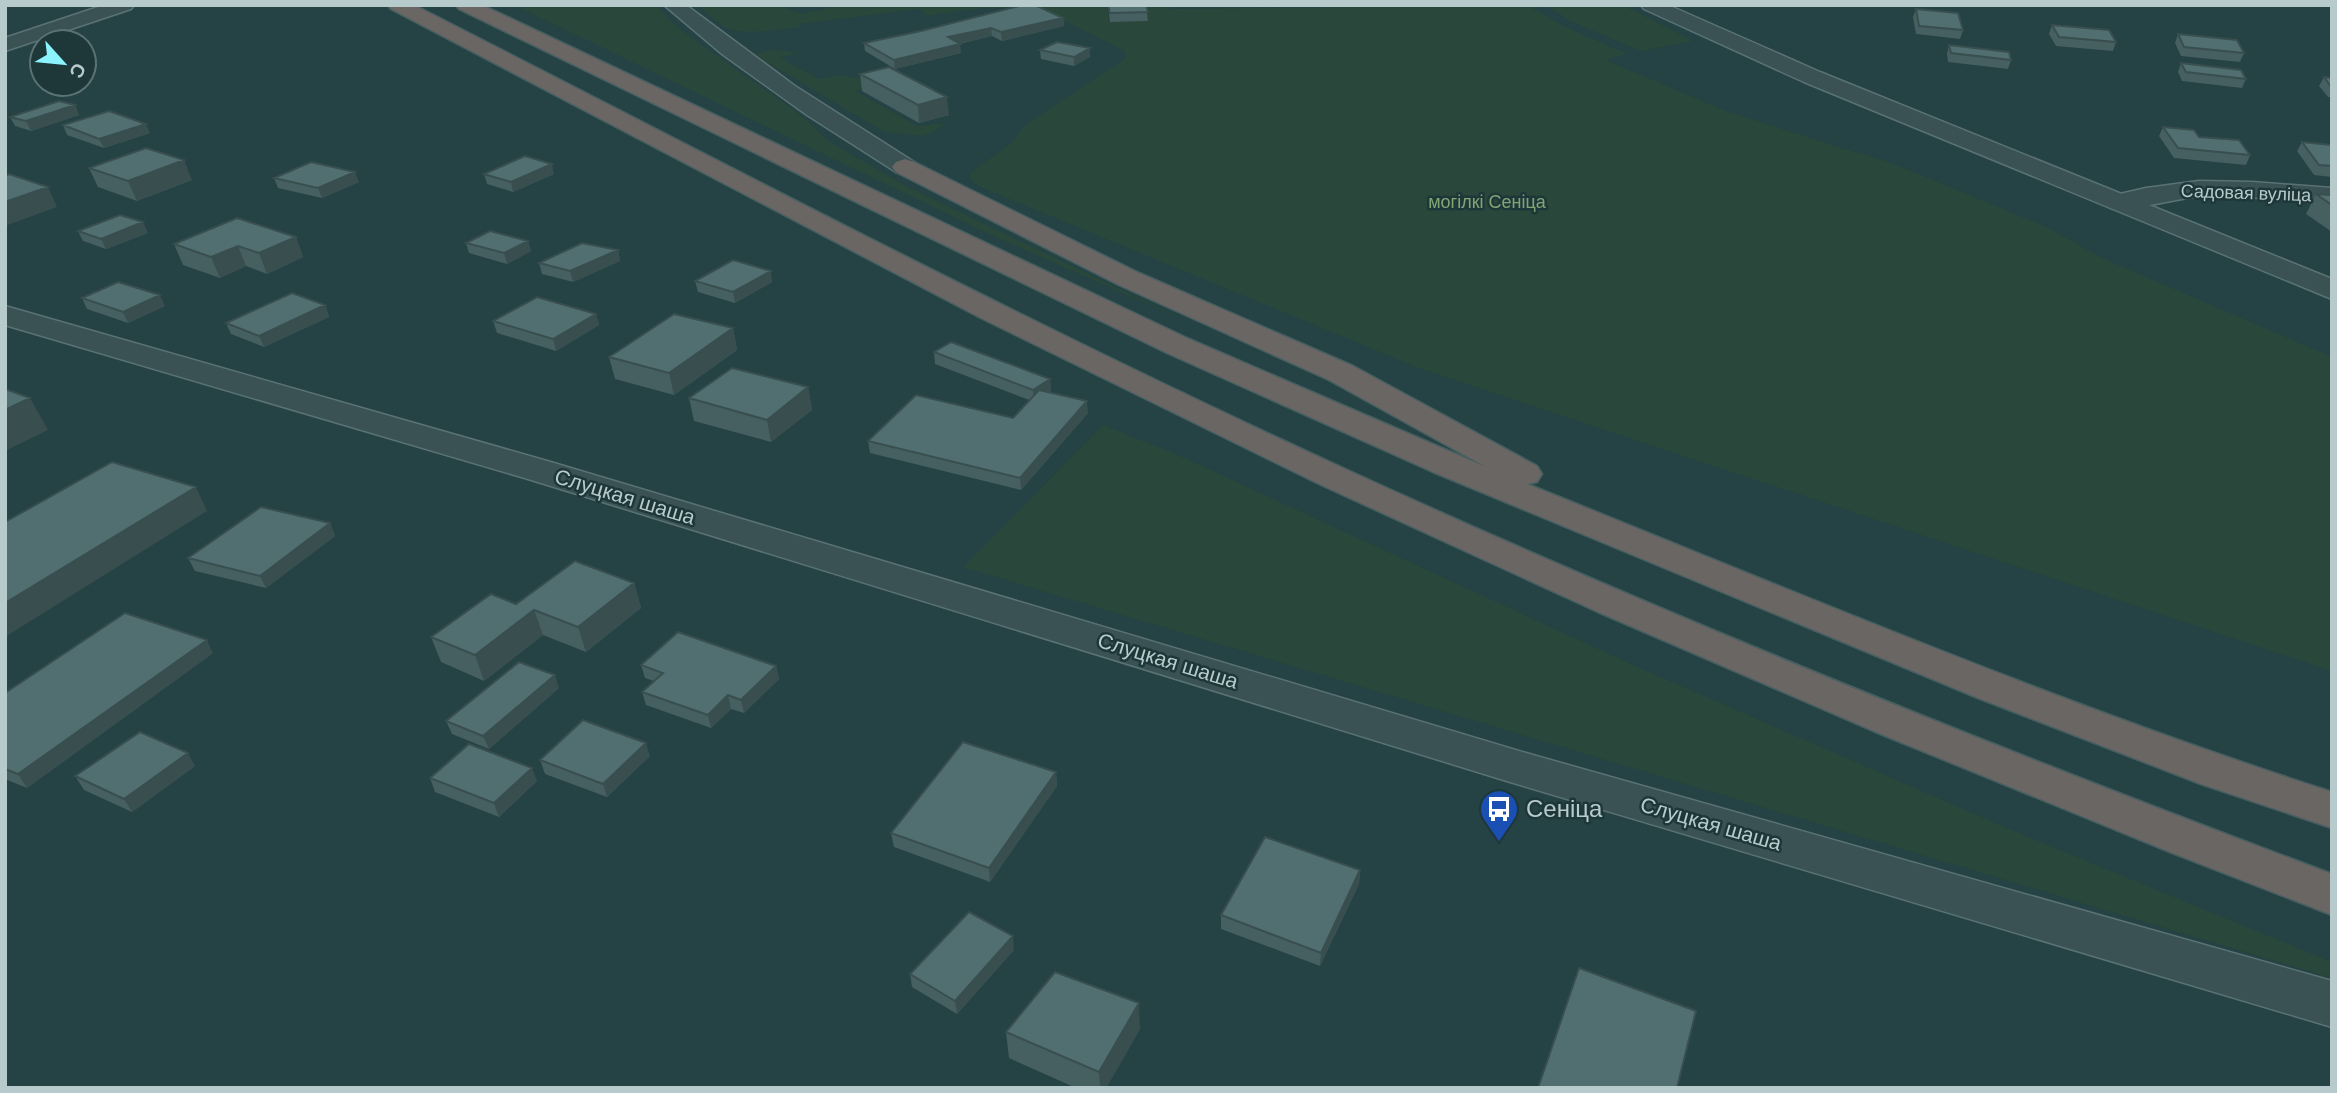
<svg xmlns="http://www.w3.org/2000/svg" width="2337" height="1093" font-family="Helvetica,sans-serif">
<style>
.green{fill:#29473a}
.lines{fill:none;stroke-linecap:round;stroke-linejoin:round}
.minor-casing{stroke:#5b7274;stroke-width:3}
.tertiary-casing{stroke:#5b7274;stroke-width:3}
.trunk-casing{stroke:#475f61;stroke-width:3}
.minor{fill:#3a5254;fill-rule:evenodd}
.tertiary{fill:#3a5254;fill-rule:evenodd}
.trunk{fill:#696664;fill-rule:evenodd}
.wall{fill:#465f61}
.shaded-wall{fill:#394e4f}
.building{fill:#516f71;stroke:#394e4f;stroke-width:2}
.labels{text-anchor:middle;stroke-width:5;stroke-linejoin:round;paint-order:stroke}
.far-street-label{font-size:18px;fill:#b7cbcd;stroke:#1e3739}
.far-park-label{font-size:18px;fill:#82a574;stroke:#1e3739}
.street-label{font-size:21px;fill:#b7cbcd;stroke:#1e3739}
.near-poi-label{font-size:24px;fill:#b7cbcd;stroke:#1e3739;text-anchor:start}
</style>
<rect width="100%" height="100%" fill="#254244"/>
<path class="green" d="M514 5H655L679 29 797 112 830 142 906 186 1184 320 991 235Z
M698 5H777L801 14 842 5H1106L1110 22 1147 21 1145 5H1170L1171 9 1527 5 1564 26 1627 54 1606 60 1728 112 1894 164 2047 227 2100 257 2332 357V671L1421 369 978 186 971 180 970 174C986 157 1014 149 1022 127L1126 58 1124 50C1099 40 1054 12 1029 9 995 5 960 11 926 16L920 9 798 24 801 27C782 29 741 37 724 27 715 21 706 12 698 5Z
M1546 5H1623L1693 41 1641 51 1572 22Z
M772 49 799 53 780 58 819 79 836 75 890 82 856 91 917 126 946 123 931 133 921 136 884 132 755 55Z
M1103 425 1176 454 1633 665 2009 829 2332 962V978L963 567Z"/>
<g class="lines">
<defs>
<path id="minor" d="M2199 181 2252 182 2332 188V204C2287 200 2241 195 2196 197 2175 199 2126 212 2111 208L2107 202 2111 196 2146 188Z"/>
<path id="tertiary" d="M104 5H134L131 9 5 51V38Z
M664 5H686L795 86 914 162 918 167 914 172 905 175 896 172 807 115 722 54Z
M1641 5H1668L1820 72 2332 279V299L1804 82 1644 9Z
M5 306 554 463 1526 753 2332 981V1027L1510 782 528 479 5 325Z"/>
<path id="trunk" d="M388 5H414C722 162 1028 324 1343 468 1667 617 1998 749 2332 874V915L2170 852 1883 735 1598 612 1317 483 979 317 391 9Z
M456 5H482L1189 339 1486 467 1329 380 1119 285 896 172 892 167 896 162 905 159 914 162 1139 273 1353 366 1537 466 1542 474 1537 482 1527 484C1794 591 2058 704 2332 792V828L2201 784 1978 698 1433 472 1167 353 459 9Z"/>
</defs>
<use href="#minor" class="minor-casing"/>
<use href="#tertiary" class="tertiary-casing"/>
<use href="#trunk" class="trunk-casing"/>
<use href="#minor" class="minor"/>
<use href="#tertiary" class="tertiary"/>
<use href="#trunk" class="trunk"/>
</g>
<path class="wall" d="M1108 5H1146L1148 21 1110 22Z
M1916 9 1963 30 1960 39 1916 34 1913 17Z
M1063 18 1064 26 1002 41 992 36 959 44 961 53 895 69 865 51 864 43 921 31Z
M2052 25 2116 42 2113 51 2056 46 2049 34Z
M2178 34 2244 53 2240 62 2181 56 2175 43Z
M1949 45 2011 60 2008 69 1948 62 1947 54Z
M1090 48V57L1074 66 1041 59 1040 50Z
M2181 63 2246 79 2242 88 2182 81 2178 72Z
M860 74 949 115 919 123 862 91Z
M2324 77 2332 78V97H2328L2319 86Z
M75 105 79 115 31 131 15 126 10 117Z
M63 125 150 133 104 148 67 135Z
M2163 127 2199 137 2250 155 2246 165 2174 158 2159 136Z
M2302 142 2332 145V177L2314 175 2297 151Z
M89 168 192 180 137 201 98 187Z
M484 174H554L513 192 487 184Z
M274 178 359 182 322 198 278 188Z
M2316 194 2332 195V232L2306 214Z
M78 231 148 233 106 249 83 241Z
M296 237 303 257 267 274 246 266 220 278 183 265 174 244Z
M528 241 531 251 507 264 469 253 466 243Z
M618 250 620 261 573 282 542 274 539 263Z
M695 281 772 282 735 303 698 292Z
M82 298 165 306 128 323 87 309Z
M325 305 329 317 264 347 231 334 226 323Z
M596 314 599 325 556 351 497 333 493 321Z
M733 328 737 350 674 395 615 379 609 357Z
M934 352 1050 379 1051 391 1048 393 1088 413 1021 490 870 453 868 441 1013 418 1029 400 935 364Z
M808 387 812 410 771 442 694 421 689 398Z
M330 523 335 536 266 588 195 571 188 558Z
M634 583 641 608 586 652 543 635 484 681 441 662 431 637 516 604Z
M213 653 27 788 5 779V693Z
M641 665 776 666 779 679 744 713 731 709 711 728 646 705 642 692 654 681 645 678Z
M559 688 489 749 452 734 446 721Z
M650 756 607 797 545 774 540 760Z
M195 766 132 812 84 790 75 776Z
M1056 772 1057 786 990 882 894 847 891 833Z
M430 778 537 781 499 817 435 792Z
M1360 870 1359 884 1320 966 1221 929V915Z
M1014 950 957 1014 912 987 910 974Z
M1140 1029 1106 1088H1076L1009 1058 1006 1032Z"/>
<path class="shaded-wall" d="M1063 18 1064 26 1002 41 1001 32Z
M991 28 992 36 948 46V37Z
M960 44 961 53 895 69 894 60Z
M1090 48V57L1074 66V57Z
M947 97 949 115 919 123 918 105Z
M75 105 79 115 31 131 26 121Z
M146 124 150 133 104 148 99 139Z
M184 160 192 180 137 201 128 181Z
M552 164 554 174 513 192 511 182Z
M355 172 359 182 322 198 318 188Z
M48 187 57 207 5 226V202Z
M143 222 148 233 106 249 101 239Z
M296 237 303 257 267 274 259 253Z
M528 241 531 251 507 264 504 253Z
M238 246 246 266 220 278 211 257Z
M618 250 620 261 573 282 570 271Z
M771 271 772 282 735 303 733 292Z
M160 295 165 306 128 323 123 312Z
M325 305 329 317 264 347 259 336Z
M596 314 599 325 556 351 553 339Z
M733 328 737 350 674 395 669 373Z
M1050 379 1051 391 1034 402 1033 390Z
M808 387 812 410 771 442 767 420Z
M30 398 48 430 5 451V410Z
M1087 401 1088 413 1021 490 1020 478Z
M196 487 207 511 5 637V603Z
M330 523 335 536 266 588 260 576Z
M634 583 641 608 586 652 578 627Z
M534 610 543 635 484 681 475 655Z
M207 640 213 653 27 788 18 774Z
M776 666 779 679 744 713 741 700Z
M555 675 559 688 489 749 483 736Z
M728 695 731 709 711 728 708 715Z
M646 743 650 756 607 797 603 784Z
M188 753 195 766 132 812 124 799Z
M532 768 537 781 499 817 494 803Z
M1056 772 1057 786 990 882 989 868Z
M1360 870 1359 884 1320 966 1321 953Z
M1013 936 1014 950 957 1014 955 1001Z
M1139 1003 1140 1029 1106 1088H1100L1099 1072Z"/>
<path class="building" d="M1023 5H1035L1063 18 1001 32 991 28 948 37 960 44 894 60 864 43 921 31Z
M1108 5H1146L1148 12 1110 13Z
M1916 9 1958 13 1963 30 1919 26Z
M2052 25 2109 30 2116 42 2059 37Z
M2178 34 2237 40 2244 53 2184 47Z
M1057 42 1090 48 1074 57 1040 50Z
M1949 45 2009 52 2011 60 1951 53Z
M2181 63 2241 70 2246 79 2186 72Z
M889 67 947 97 918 105 860 74Z
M2324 77 2332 78V88Z
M59 101 75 105 26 121 10 117Z
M109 111 146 124 99 139 63 125Z
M2163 127 2194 130 2199 137 2239 140 2250 155 2178 148Z
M2302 142 2332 145V166L2319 165Z
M146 148 184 160 128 181 89 168Z
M525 156 552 164 511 182 484 174Z
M311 162 355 172 318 188 274 178Z
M9 174 48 187 5 202V176Z
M2316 194 2332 195V205Z
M120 215 143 222 101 239 78 231Z
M237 218 296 237 259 253 238 246 211 257 174 244Z
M490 231 528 241 504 253 466 243Z
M582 243 618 250 570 271 539 263Z
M733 260 771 271 733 292 695 281Z
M118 282 160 295 123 312 82 298Z
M292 293 325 305 259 336 226 323Z
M537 297 596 314 553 339 493 321Z
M674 314 733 328 669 373 609 357Z
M951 342 1050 379 1033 390 934 352Z
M732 368 808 387 767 420 689 398Z
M5 389 30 398 5 410Z
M1039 390 1087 401 1020 478 868 441 916 395 1013 418Z
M112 462 196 487 5 603V522Z
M261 507 330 523 260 576 188 558Z
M575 561 634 583 578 627 534 610 475 655 431 637 491 594 516 604Z
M125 613 207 640 18 774 5 769V693Z
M678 632 776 666 741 700 728 695 708 715 642 692 663 673 641 665Z
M519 662 555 675 483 736 446 721Z
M583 720 646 743 603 784 540 760Z
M140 732 188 753 124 799 75 776Z
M963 742 1056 772 989 868 891 833Z
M469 744 532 768 494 803 430 778Z
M1265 837 1360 870 1321 953 1221 915Z
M969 912 1013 936 955 1001 910 974Z
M1579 968 1696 1011 1677 1088H1538Z
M1055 972 1139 1003 1099 1072 1006 1032Z"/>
<defs>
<symbol id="bus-pin" viewBox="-11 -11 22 30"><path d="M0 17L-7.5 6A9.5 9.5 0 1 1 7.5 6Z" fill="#1a4fb4" stroke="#1e3739"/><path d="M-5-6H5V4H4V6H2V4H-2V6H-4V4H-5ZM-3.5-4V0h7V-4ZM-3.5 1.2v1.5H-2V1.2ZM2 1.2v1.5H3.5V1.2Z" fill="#fff"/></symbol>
</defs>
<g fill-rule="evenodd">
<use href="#bus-pin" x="1477" y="787" width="44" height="60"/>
</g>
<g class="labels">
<g class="far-street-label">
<text transform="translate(2246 193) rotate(2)" y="6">Садовая вуліца</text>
</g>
<g class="far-park-label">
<text x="1487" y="208">могілкі Сеніца</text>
</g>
<g class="street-label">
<text transform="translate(625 497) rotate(17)" y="7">Слуцкая шаша</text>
<text transform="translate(1168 661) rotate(17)" y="7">Слуцкая шаша</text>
<text transform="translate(1711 824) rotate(16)" y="7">Слуцкая шаша</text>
</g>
<g class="near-poi-label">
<text x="1526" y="817">Сеніца</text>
</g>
</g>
<rect width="2337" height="1093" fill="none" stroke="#b7cbcd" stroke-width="14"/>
<g transform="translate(63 63) rotate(117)"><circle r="33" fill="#1e3739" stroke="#5b7274" stroke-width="2"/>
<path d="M0-5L12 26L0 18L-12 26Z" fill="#8bf3fe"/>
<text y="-10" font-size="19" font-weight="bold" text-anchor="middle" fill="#b7cbcd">С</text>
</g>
</svg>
